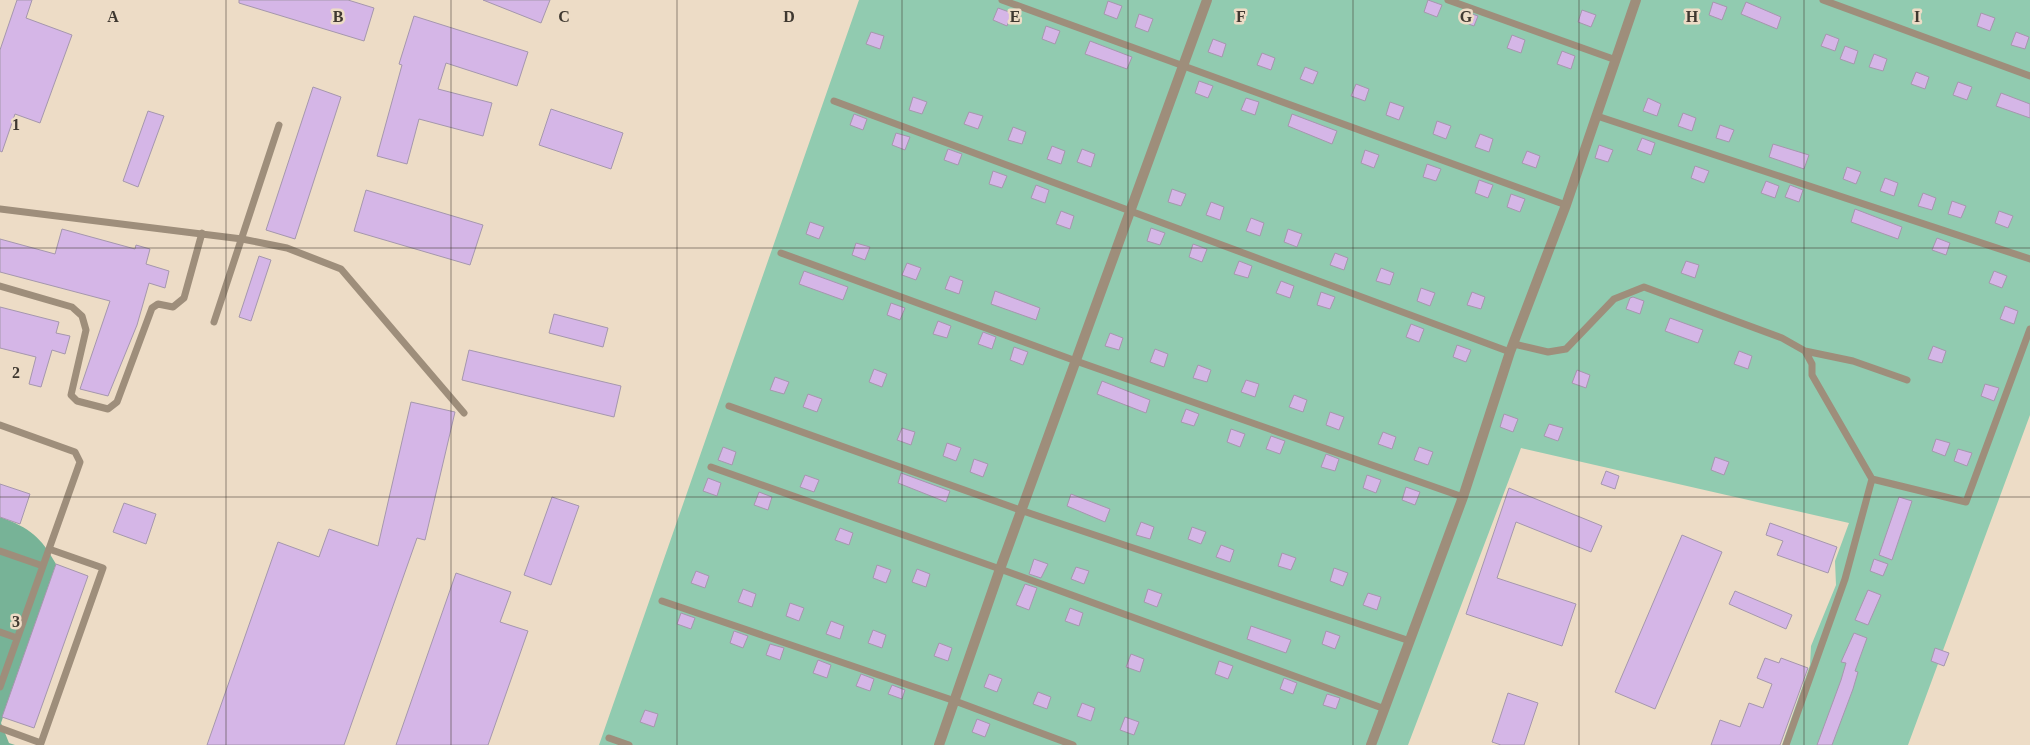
<svg xmlns="http://www.w3.org/2000/svg" width="2030" height="745" font-family="'Times New Roman',serif">
<style>
.green{fill:#91cbb0}
.forest{fill:#77b397}
.building{fill:#d5b6e7;stroke:#a597ad}
.lines{fill:none;stroke-linecap:round;stroke-linejoin:round}
.lane{stroke:#9e8e7b;stroke-width:7}
.street{stroke:#9e8e7b;stroke-width:10}
.grid{fill:none;stroke:#3f3830;stroke-width:1;stroke-opacity:0.55}
.grid-label{font-size:16px;text-anchor:middle;font-weight:bold;fill:#3f3830;stroke:#eddcc6;stroke-width:5;stroke-linejoin:round;paint-order:stroke}
</style>
<rect width="100%" height="100%" fill="#eddcc6"/>
<path class="green" d="M859 0H2030V415L1908 745H1782L1810 665 1811 646 1836 585 1835 561 1849 523 1521 448 1408 745H599Z"/>
<path class="forest" d="M0 517C30 528 41 537 56 564L1 723 9 743 15 745H0Z"/>
<path class="building" d="M17 0H32L26 18 72 35 40 123 15 114 2 152 0 151V50Z
M239 0H348L374 8 364 41 239 3Z
M483 0H550L541 23Z
M1428 0 1442 5 1437 17 1424 12Z
M1108 1 1122 6 1117 19 1104 14Z
M1713 2 1727 7 1722 20 1709 15Z
M1746 2 1781 17 1777 29 1741 14Z
M998 8 1012 13 1007 26 993 20Z
M1582 10 1596 15 1591 27 1578 22Z
M1464 11 1478 16 1474 26 1460 21Z
M1981 13 1995 18 1990 31 1977 26Z
M1139 14 1153 19 1148 32 1135 27Z
M414 16 528 52 517 86 446 63 438 89 492 103 483 136 419 119 407 164 377 156 402 65 399 64Z
M1046 26 1060 31 1055 44 1042 39Z
M871 32 884 36 880 49 866 44Z
M2016 32 2029 37 2025 49 2011 45Z
M1826 34 1839 39 1835 51 1821 46Z
M1512 35 1525 40 1521 53 1507 48Z
M1213 39 1226 44 1222 57 1208 52Z
M1090 41 1132 57 1127 69 1085 54Z
M1845 46 1858 51 1854 64 1840 59Z
M1562 51 1575 56 1571 69 1557 64Z
M1262 53 1275 58 1271 70 1257 65Z
M1874 54 1887 59 1883 71 1869 67Z
M1305 67 1318 72 1313 84 1300 79Z
M1916 72 1929 77 1925 89 1911 84Z
M1199 81 1213 86 1208 98 1195 93Z
M1958 82 1972 87 1967 100 1953 95Z
M1356 84 1369 89 1365 101 1351 96Z
M313 87 341 97 295 239 266 230Z
M2001 93 2030 104V118L1996 106Z
M913 97 927 102 922 114 909 110Z
M1246 98 1259 102 1255 115 1241 110Z
M1648 98 1661 104 1657 116 1643 111Z
M1390 102 1404 107 1399 120 1386 115Z
M551 109 623 133 611 169 539 145Z
M148 111 164 116 138 187 123 181Z
M969 112 983 116 978 129 964 124Z
M1683 113 1696 118 1692 131 1678 126Z
M854 114 867 119 863 130 850 125Z
M1292 114 1337 131 1332 144 1288 126Z
M1437 121 1451 126 1446 139 1433 134Z
M1720 125 1734 130 1729 142 1716 138Z
M1013 127 1026 132 1022 144 1008 140Z
M896 133 910 137 905 150 892 145Z
M1480 134 1493 139 1489 152 1475 147Z
M1642 138 1655 143 1651 155 1637 150Z
M1773 144 1809 155 1804 169 1769 157Z
M1599 145 1613 150 1608 162 1595 158Z
M1052 146 1065 151 1061 164 1047 159Z
M948 149 962 154 958 165 944 160Z
M1082 149 1095 154 1091 167 1077 162Z
M1365 150 1379 155 1374 168 1361 163Z
M1527 151 1540 156 1536 168 1522 163Z
M1427 164 1441 169 1436 181 1423 177Z
M1695 166 1709 171 1704 183 1691 178Z
M1847 167 1861 172 1856 184 1843 179Z
M993 171 1007 176 1002 188 989 184Z
M1885 178 1898 183 1894 196 1880 191Z
M1479 180 1493 185 1488 198 1475 193Z
M1766 181 1779 186 1775 198 1761 193Z
M1036 185 1049 190 1045 203 1031 198Z
M1790 185 1803 190 1799 202 1785 197Z
M1172 189 1186 194 1181 206 1168 202Z
M366 190 483 225 470 265 354 231Z
M1923 193 1936 198 1932 210 1918 206Z
M1511 194 1525 199 1520 212 1507 207Z
M1952 201 1966 206 1961 218 1948 214Z
M1211 202 1224 207 1220 220 1206 215Z
M1855 209 1902 227 1898 239 1851 222Z
M1061 211 1074 216 1070 229 1056 224Z
M1999 211 2013 216 2008 228 1995 223Z
M1251 218 1264 223 1260 236 1246 231Z
M810 222 824 227 819 239 806 234Z
M1151 228 1165 233 1160 245 1147 241Z
M62 229 135 249 136 245 150 249 146 264 169 271 165 288 149 283 137 325 108 396 80 389 110 301 0 272V239L55 254Z
M1288 229 1302 234 1297 247 1284 242Z
M1937 238 1950 243 1946 255 1932 250Z
M856 243 870 247 865 260 852 255Z
M1193 244 1207 249 1202 262 1189 257Z
M1335 253 1348 258 1344 270 1330 265Z
M259 256 271 260 251 321 239 317Z
M1239 261 1252 266 1248 278 1234 274Z
M1686 261 1699 265 1695 278 1681 273Z
M907 263 921 268 916 280 902 275Z
M1381 268 1394 273 1390 285 1376 281Z
M804 271 848 287 843 300 799 284Z
M1994 271 2007 276 2002 288 1989 283Z
M950 276 963 281 959 294 945 289Z
M1281 281 1294 286 1290 298 1276 293Z
M1421 288 1435 293 1430 306 1417 301Z
M995 291 1040 308 1036 320 991 304Z
M1321 292 1335 297 1330 309 1317 305Z
M1472 292 1485 297 1481 309 1467 305Z
M1633 297 1644 301 1640 314 1626 309 1630 298Z
M891 303 905 308 900 320 887 315Z
M2005 306 2018 311 2014 324 2000 319Z
M0 307 59 322 56 333 70 336 65 354 52 350 41 387 29 384 36 357 0 348Z
M554 314 608 328 603 347 549 333Z
M1670 318 1703 330 1698 343 1665 331Z
M938 321 951 326 947 338 933 334Z
M1411 324 1424 329 1419 342 1406 337Z
M983 332 996 337 992 349 978 344Z
M1110 333 1123 338 1119 350 1105 346Z
M1457 345 1471 350 1466 362 1453 357Z
M1933 346 1946 351 1942 363 1928 359Z
M1014 347 1028 352 1023 365 1010 360Z
M1155 349 1168 354 1164 367 1150 362Z
M469 350 621 386 614 417 462 380Z
M1739 351 1752 356 1748 369 1734 364Z
M1198 365 1211 370 1207 382 1193 378Z
M874 369 887 374 882 387 869 382Z
M1577 370 1590 375 1586 388 1572 383Z
M775 377 789 382 784 394 770 390Z
M1246 380 1259 384 1255 397 1241 392Z
M1102 381 1150 400 1146 413 1097 394Z
M1985 384 1999 388 1994 401 1981 396Z
M808 394 822 399 817 412 803 407Z
M1294 395 1307 400 1303 412 1289 407Z
M411 402 455 412 425 540 417 538 344 745H207L278 542 319 557 329 529 378 546Z
M1186 409 1199 414 1194 426 1181 422Z
M1330 412 1344 417 1339 430 1326 425Z
M1504 414 1518 419 1513 432 1500 427Z
M1549 424 1563 428 1558 441 1544 436Z
M902 428 915 432 911 445 897 440Z
M1231 429 1245 434 1240 447 1227 442Z
M1383 432 1396 437 1392 449 1378 444Z
M1271 436 1285 441 1280 454 1266 449Z
M1936 439 1950 443 1945 456 1932 451Z
M947 443 961 448 956 461 943 456Z
M723 447 736 452 732 465 718 460Z
M1419 447 1433 452 1428 465 1414 460Z
M1958 449 1972 453 1967 466 1954 461Z
M1326 454 1339 459 1335 471 1321 467Z
M1715 457 1729 462 1724 475 1711 470Z
M974 459 988 464 983 477 970 472Z
M1606 471 1619 476 1615 489 1601 484Z
M901 473 950 491 946 502 898 483Z
M805 475 819 480 814 492 800 487Z
M1367 475 1381 480 1376 493 1363 488Z
M708 478 721 483 717 496 703 491Z
M0 484 30 494 20 524 0 517Z
M1406 487 1420 492 1415 505 1402 500Z
M1509 488 1602 526 1591 552 1516 522 1497 578 1576 604 1562 646 1466 614Z
M759 492 772 497 768 510 754 505Z
M1071 494 1110 509 1105 522 1067 506Z
M552 497 579 506 551 585 524 575Z
M1899 497 1912 501 1892 560 1879 555Z
M124 503 156 514 146 544 113 532Z
M1141 522 1154 527 1150 539 1136 535Z
M1770 523 1837 547 1828 573 1777 555 1783 541 1766 535Z
M1192 527 1206 532 1201 544 1188 539Z
M840 528 853 533 849 545 835 540Z
M1682 535 1722 552 1655 709 1615 692Z
M1221 545 1234 550 1230 562 1216 557Z
M1282 553 1296 558 1291 570 1278 566Z
M1034 559 1048 564 1041 578 1029 574Z
M1874 559 1888 564 1883 576 1870 571Z
M56 564 88 576 34 728 2 717Z
M877 565 891 570 886 583 873 578Z
M1076 567 1089 571 1084 584 1071 579Z
M1334 568 1348 573 1343 586 1330 581Z
M917 569 930 574 926 587 912 582Z
M696 571 709 576 705 588 691 583Z
M456 573 511 592 500 622 528 631 488 745H396Z
M1025 584 1037 588 1029 610 1016 605Z
M743 589 756 594 752 607 738 602Z
M1148 589 1162 594 1157 607 1144 602Z
M1868 590 1881 595 1868 625 1855 620Z
M1735 591 1792 615 1786 629 1729 604Z
M1368 593 1381 597 1377 610 1363 605Z
M790 603 804 608 799 621 786 616Z
M1070 608 1083 613 1079 626 1065 621Z
M681 613 695 618 691 629 677 624Z
M831 621 844 626 840 639 826 634Z
M1251 626 1291 640 1286 653 1247 639Z
M873 630 886 635 882 648 868 643Z
M734 631 748 636 743 648 730 643Z
M1326 631 1340 636 1335 649 1322 644Z
M1854 633 1867 638 1855 671 1858 672 1853 689 1832 745H1817L1841 680 1846 663 1841 662Z
M939 643 952 648 948 661 934 656Z
M770 644 784 648 780 660 766 655Z
M1935 648 1949 653 1944 666 1931 661Z
M1131 654 1144 659 1140 672 1126 667Z
M1765 658 1779 663 1781 658 1808 668 1780 745H1711L1720 720 1740 727 1749 703 1763 708 1772 684 1757 678Z
M818 660 831 665 827 678 813 673Z
M1219 661 1233 666 1228 679 1215 674Z
M861 674 874 679 870 691 856 686Z
M989 674 1002 679 997 692 984 687Z
M1284 678 1297 683 1293 694 1280 689Z
M892 685 905 690 902 699 888 694Z
M1038 692 1051 697 1047 709 1033 704Z
M1508 693 1538 703 1524 745H1501L1492 742Z
M1327 694 1340 698 1336 709 1323 705Z
M1082 703 1095 708 1091 721 1077 716Z
M645 710 658 714 654 727 640 722Z
M1125 717 1139 722 1134 735 1120 730Z
M977 719 990 724 985 737 972 732Z"/>
<g class="lines">
<path class="lane" d="M1002 0 1566 205
M1448 0 1616 60
M1823 0 2030 76
M834 101 1510 352
M1597 116 2030 259
M0 209 242 239 287 248 341 269 464 413
M781 253 1076 361 1463 497
M0 286 72 307 82 316 86 330 71 395 77 401 108 409 117 402 152 308 158 304 173 307 184 298 202 233
M214 322 279 125
M1514 344 1548 352 1566 349 1614 299 1644 287 1782 338 1805 351 1812 364V375L1872 479 1845 579 1786 745
M1805 351 1853 361 1907 380
M729 406 1023 511 1410 641
M0 425 75 452 80 462 49 549
M711 467 1000 569 1385 709
M1872 479 1966 502 2030 329
M0 551 43 566
M662 601 955 701 1073 745
M0 632 17 638
M0 687 49 549 103 568 41 743 0 728
M609 738 629 745"/>
<path class="street" d="M939 745 1000 569 1207 0
M1371 745 1463 497 1510 352 1566 205 1636 0"/>
</g>
<path class="grid" d="M226 0V745M451 0V745M677 0V745M902 0V745M1128 0V745M1353 0V745M1579 0V745M1804 0V745M0 248H2030M0 497H2030"/>
<g class="grid-label">
<text x="113" y="22">A</text>
<text x="338" y="22">B</text>
<text x="564" y="22">C</text>
<text x="789" y="22">D</text>
<text x="1015" y="22">E</text>
<text x="1241" y="22">F</text>
<text x="1466" y="22">G</text>
<text x="1692" y="22">H</text>
<text x="1917" y="22">I</text>
<text x="16" y="130">1</text>
<text x="16" y="378">2</text>
<text x="16" y="627">3</text>
</g>
</svg>
